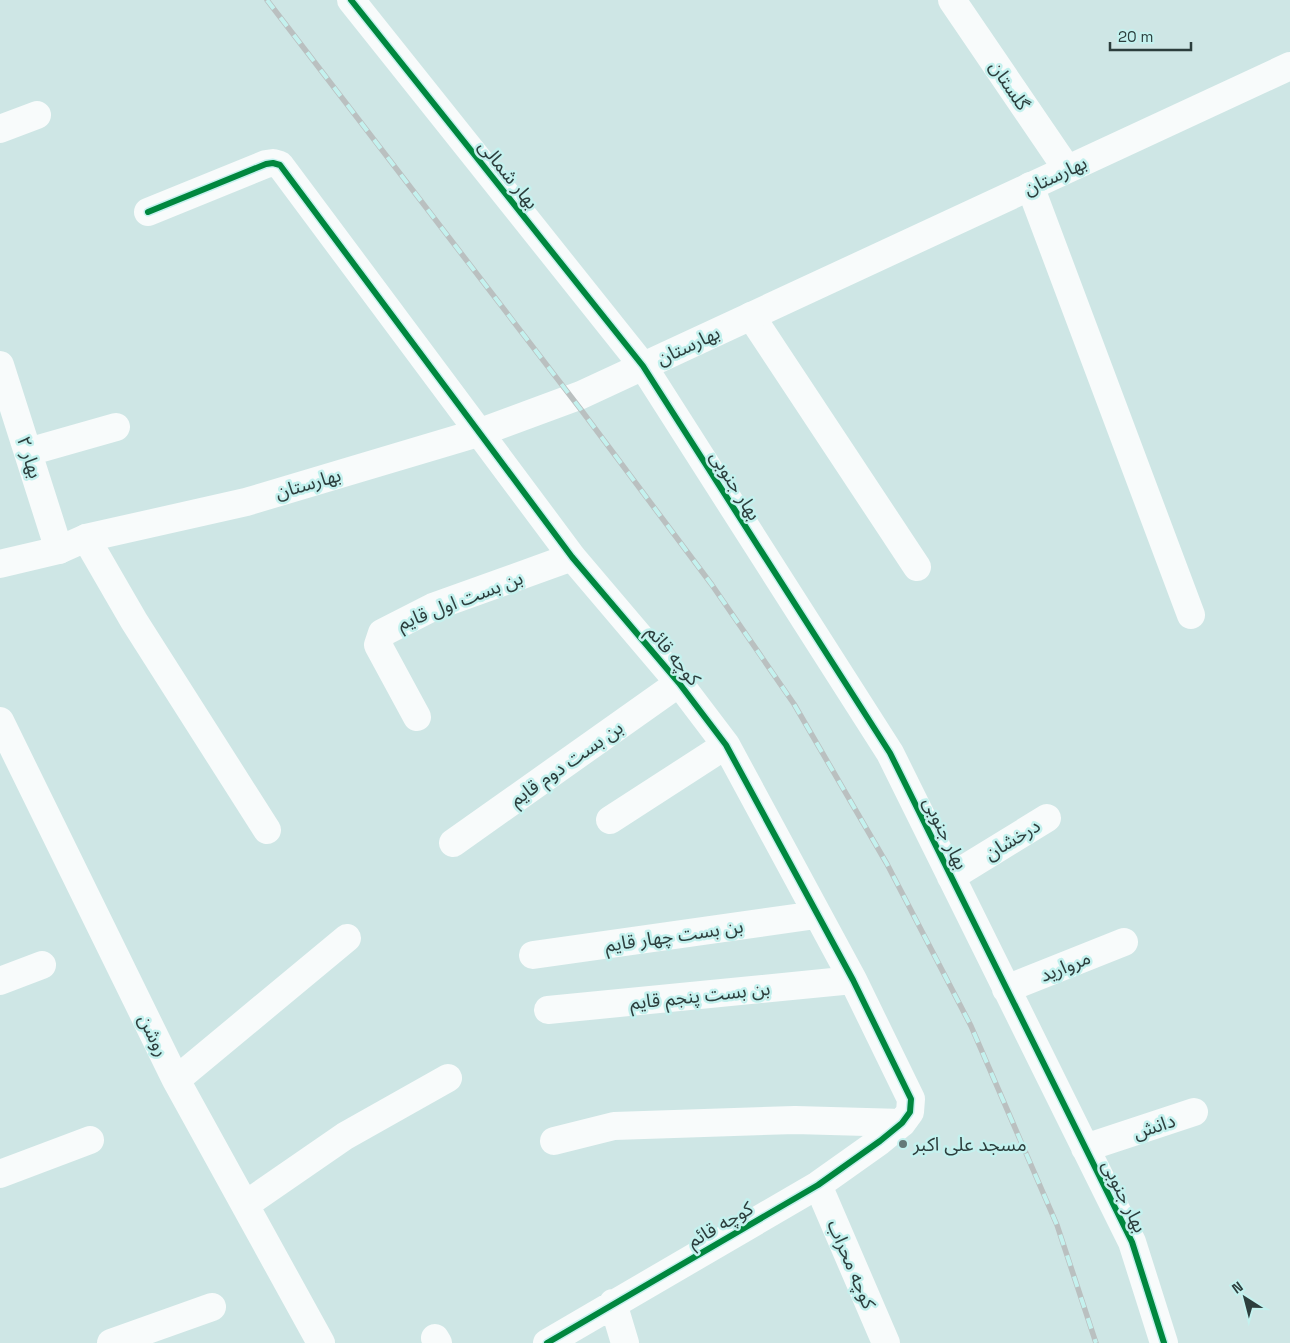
<svg xmlns="http://www.w3.org/2000/svg" width="1290" height="1343" font-family="'Space Grotesk','Noto Sans Arabic',sans-serif">
<style>
.lines{fill:none;stroke-linecap:round;stroke-linejoin:round}
.minor{stroke:#f8fbfb;stroke-width:28}
.major{stroke:#f8fbfb;stroke-width:28}
.rail-casing{stroke:#bac0c0;stroke-width:5.5}
.rail{stroke:#c4f1ee;stroke-width:4;stroke-dasharray:11;stroke-linecap:butt}
.cycleway-casing{stroke:#c4f1ee;stroke-width:9}
.cycleway{stroke:#00873e;stroke-width:6}
.poi-dot{fill:#657978;stroke:#c4f1ee;stroke-width:2}
.labels{text-anchor:middle;stroke-width:5;stroke-linejoin:round;paint-order:stroke}
.street-label{font-size:19px;fill:#2c3e3d;stroke:#c4f1ee}
.poi-label{font-size:19px;fill:#2c3e3d;stroke:#c4f1ee;text-anchor:start}
</style>
<rect width="100%" height="100%" fill="#cee6e5"/>
<g class="lines">
<path class="minor" d="M351 0 643 366 890 753 1132 1242 1164 1343
M952 0 1067 169
M0 129 37 115
M1030 186 1191 615
M148 212 266 164 273 163 280 165 572 557 679 683 726 745 853 980 911 1099 910 1112 902 1123 880 1141 818 1185 547 1343
M751 316 917 567
M0 365 59 550
M28 452 116 427
M86 538 134 621 267 830
M417 717 378 645 382 633 433 607 572 557
M0 721 176 1080 321 1343
M610 820 726 745
M453 843 679 683
M951 877 1047 818
M533 955 816 915
M0 981 42 965
M1006 989 1124 942
M548 1010 853 980
M176 1080 347 938
M554 1141 614 1126 795 1120 902 1123
M1085 1148 1194 1112
M0 1174 90 1140
M818 1185 886 1343
M245 1205 345 1136 448 1078
M613 1303 625 1343
M435 1338 438 1343
M111 1343 212 1307"/>
<path class="major" d="M0 564 59 550 86 538 246 502 481 432 581 395 1290 66"/>
<defs>
<path id="rail" d="M267 0 582 411 712 585 794 704 887 864 971 1026 1057 1225 1096 1343"/>
</defs>
<use href="#rail" class="rail-casing"/>
<use href="#rail" class="rail"/>
<defs>
<path id="cycleway" d="M351 0 643 366 890 753 1132 1242 1164 1343
M148 212 266 164 273 163 280 165 572 557 679 683 726 745 853 980 911 1099 910 1112 902 1123 880 1141 818 1185 547 1343"/>
</defs>
<use href="#cycleway" class="cycleway-casing"/>
<use href="#cycleway" class="cycleway"/>
</g>
<circle class="poi-dot" cx="903" cy="1144" r="5"/>
<g class="labels">
<g class="street-label">
<text transform="translate(1010 85) rotate(56)" y="7">گلستان</text>
<text transform="translate(509 174) rotate(51)" y="7">بهار شمالی</text>
<text transform="translate(1055 175) rotate(-25)" y="7">بهارستان</text>
<text transform="translate(688 345) rotate(-25)" y="7">بهارستان</text>
<text transform="translate(30 457) rotate(72)" y="7">بهار ۲</text>
<text transform="translate(308 483) rotate(-16)" y="7">بهارستان</text>
<text transform="translate(736 485) rotate(58)" y="7">بهار جنوبی</text>
<text transform="translate(460 600) rotate(-21)" y="7">بن بست اول قایم</text>
<text transform="translate(674 655) rotate(50)" y="7">کوچه قائم</text>
<text transform="translate(566 763) rotate(-35)" y="7">بن بست دوم قایم</text>
<text transform="translate(946 833) rotate(64)" y="7">بهار جنوبی</text>
<text transform="translate(1012 839) rotate(-31)" y="7">درخشان</text>
<text transform="translate(674 935) rotate(-8)" y="7">بن بست چهار قایم</text>
<text transform="translate(1065 966) rotate(-22)" y="7">مروارید</text>
<text transform="translate(700 995) rotate(-6)" y="7">بن بست پنجم قایم</text>
<text transform="translate(154 1035) rotate(64)" y="7">روشن</text>
<text transform="translate(1154 1126) rotate(-18)" y="7">دانش</text>
<text transform="translate(1125 1196) rotate(64)" y="7">بهار جنوبی</text>
<text transform="translate(720 1224) rotate(-30)" y="7">کوچه قائم</text>
<text transform="translate(852 1264) rotate(67)" y="7">کوچه محراب</text>
</g>
<g class="poi-label">
<text x="913" y="1151">مسجد علی اکبر</text>
</g>
</g>
<g transform="translate(1245 1298) rotate(324)" stroke="#c4f1ee" stroke-width="4" paint-order="stroke">
<path d="M0-4L9 19L0 12L-9 19Z" fill="#2c3e3d"/>
<text y="-8" font-size="14" font-weight="bold" text-anchor="middle" fill="#2c3e3d">N</text>
</g>
<path d="M1110 42v8h81v-8" fill="none" stroke="#2c3e3d" stroke-width="2.5"/>
<text x="1118" y="42" font-size="15" fill="#2c3e3d" stroke="#c4f1ee" stroke-width="4" paint-order="stroke">20 m</text>
</svg>
